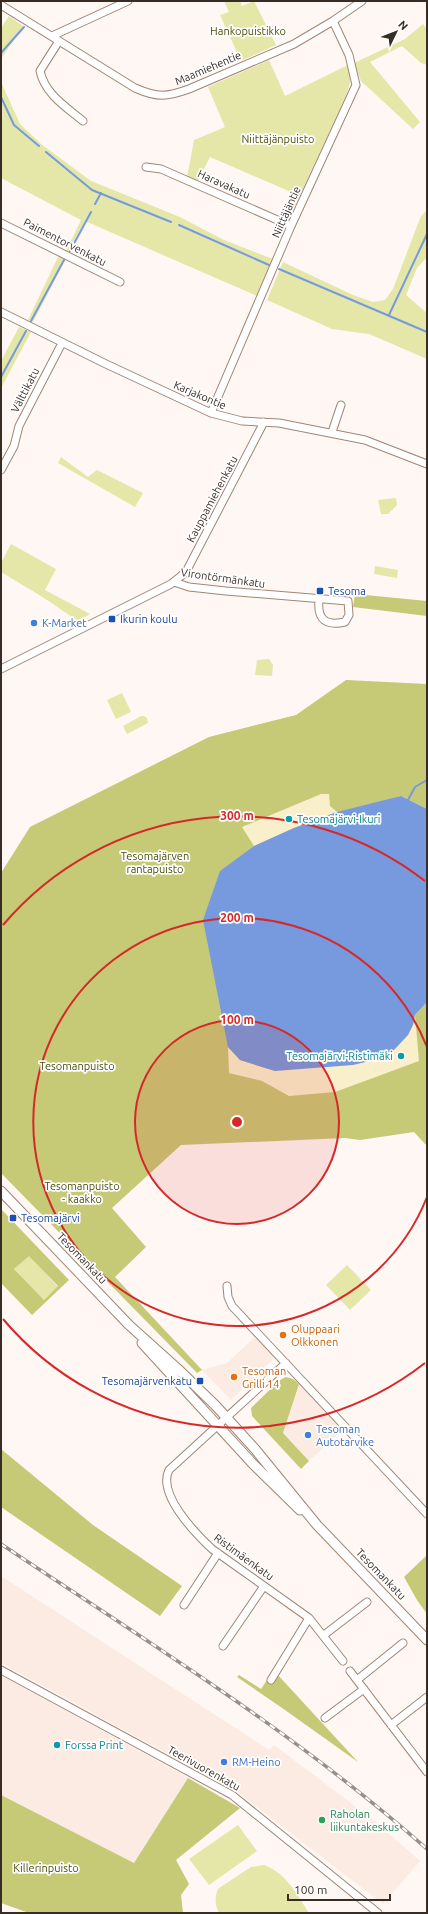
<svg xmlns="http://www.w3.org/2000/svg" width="428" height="1914" font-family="Ubuntu,sans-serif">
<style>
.built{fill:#fbebe2}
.green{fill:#e4e7a8}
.forest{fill:#c6c975;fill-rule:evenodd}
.sand{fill:#f9efca}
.water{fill:#769add}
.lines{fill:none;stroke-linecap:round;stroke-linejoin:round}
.stream{stroke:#769add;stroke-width:2}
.minor-casing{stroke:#a28575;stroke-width:9}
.major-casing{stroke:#a28575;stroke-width:11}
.minor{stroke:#fff;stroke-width:7}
.major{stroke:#fff;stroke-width:9}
.rail-casing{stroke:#988f8a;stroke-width:3.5}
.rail{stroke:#fff;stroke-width:2;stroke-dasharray:6;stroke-linecap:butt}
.ring{fill:none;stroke:#d62828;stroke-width:2}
.transit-dot{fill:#1a4fb4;stroke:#fff;stroke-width:1.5}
.shop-dot{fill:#3f7fe0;stroke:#fff;stroke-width:1.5}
.culture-dot{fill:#0f9aa8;stroke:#fff;stroke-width:1.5}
.food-dot{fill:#e8710a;stroke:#fff;stroke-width:1.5}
.leisure-dot{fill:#2e9e5b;stroke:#fff;stroke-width:1.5}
.labels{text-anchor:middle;stroke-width:3.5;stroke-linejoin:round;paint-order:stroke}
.park-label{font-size:11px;fill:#4d4e0e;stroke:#fff}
.street-label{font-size:11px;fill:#382c25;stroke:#fff}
.transit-label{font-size:11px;fill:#164399;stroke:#fff;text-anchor:start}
.shop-label{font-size:11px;fill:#366cbe;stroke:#fff;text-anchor:start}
.culture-label{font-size:11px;fill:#0d838f;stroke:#fff;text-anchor:start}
.food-label{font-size:11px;fill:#c56008;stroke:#fff;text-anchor:start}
.leisure-label{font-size:11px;fill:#27864d;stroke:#fff;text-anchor:start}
.centre{fill:#d62828;stroke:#fff;stroke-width:2}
.ring-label{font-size:12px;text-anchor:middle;font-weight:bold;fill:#d62828;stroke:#fff;stroke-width:3.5;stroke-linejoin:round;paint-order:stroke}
</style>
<rect width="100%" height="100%" fill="#fef7f4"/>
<path class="built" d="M255 1337 274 1358 231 1400 202 1370 227 1363Z
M299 1384 343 1429 309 1461 283 1433Z
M1 1576 269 1750 274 1745 371 1818 420 1861 383 1904 235 1790 1 1663Z
M1 1675 188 1778 134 1863 1 1795Z"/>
<path class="green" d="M224 1H240L242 6 254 1 276 45 241 61 220 15 229 12Z
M9 16 23 26 1 59V28Z
M423 24 427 29V65L421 63 402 46 370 62 420 122 413 129 361 81 354 63 405 39Z
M269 60 285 96 348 65C352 78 350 85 345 98L288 221 281 217 291 192 210 157 198 181 187 177 194 140 225 127 208 87Z
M1 82 20 124 41 144 91 181 180 217 224 240 273 259 257 296 85 221 68 252 66 251 81 220 1 178Z
M427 210V257L417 268 406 295 427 313V359L369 334 332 329 267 300 283 262 353 295 373 302 385 300 393 289 421 216Z
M59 255 66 259 33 322 28 320Z
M19 327 31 332 1 388V361Z
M61 457 88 477 97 470 143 493 135 507 58 463Z
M396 498 397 505 388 514H381L378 500Z
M11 544 56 569 45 590 90 614 78 621 41 596 1 572V563Z
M375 566 398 570 397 578 374 574Z
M269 659 273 665 272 676 255 675 257 660Z
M122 693 131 712 116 719 107 700Z
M141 716H144L147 718 148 723 127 734 123 726Z
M29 1255 58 1287 44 1300 14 1269Z
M347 1265 371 1290 350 1310 326 1285Z
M238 1825 257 1851 209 1885 189 1859Z
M264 1865C287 1874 296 1893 309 1913H219C215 1905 214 1895 219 1888L251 1867Z"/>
<path class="forest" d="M355 594 427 601V616L353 607Z
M346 680 427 684V809L401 796 254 846 238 859 275 1071 353 1065 393 1051 408 1035 413 1025 415 1015 427 1002V1146L414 1132 360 1140 345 1138 181 1145 112 1208 146 1247 115 1277 202 1370 197 1373 1 1173V873L30 827 209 737 296 715Z
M1 1209 69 1280 32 1315 1 1283ZM29 1256 58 1286 44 1300 14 1269Z
M286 1377 293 1379 299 1384 283 1433 309 1461 301 1469 252 1416 251 1408 280 1380Z
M1 1449 93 1525 182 1586 160 1616 1 1507Z
M427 1555V1614L417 1600 404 1577Z
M277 1674 358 1762 285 1710 237 1677 239 1675 261 1689 267 1680 272 1683Z
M188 1778 240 1808 176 1860 189 1884 181 1895 183 1913H29L1 1903V1795L134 1863Z"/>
<path class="sand" d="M321 794H329L330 806 337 812 294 828 254 846 242 827Z
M415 1015 419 1061 335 1092 289 1096 262 1081 229 1073 228 1047 240 1060 275 1071 306 1068 393 1051 408 1035 413 1025Z"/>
<path class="water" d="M401 796 427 809V1002L415 1015 413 1025 408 1035 393 1051 374 1060 353 1065 275 1071 240 1060 228 1047 203 920 220 871 254 846 294 828 337 812Z"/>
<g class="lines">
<path class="stream" d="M1 53 24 27
M1 97 14 125 39 146
M46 152 92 190 171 222
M95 204 101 193
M179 225 269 265
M70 251 91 212
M279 269 427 332
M389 315 427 234
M31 321 64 260
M1 377 26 331
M408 800 415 787 427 780"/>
<defs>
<path id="minor" d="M1 5 135 88C158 98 167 97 189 89L294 44 333 21 362 1
M52 36 128 1
M59 41 40 71C45 94 66 107 83 121
M146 167 161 169 291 226
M1 223 120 282
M1 312 106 364 211 413 242 421 279 423 365 440 427 464
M211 413 291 226 356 85 349 55 333 21
M332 432 341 405
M1 470 14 446 19 426 62 343
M174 582 189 587 226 591 348 601 349 615 345 622C326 626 317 620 319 600
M1 669 171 584 181 576 187 570 264 422
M227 1286 228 1297 232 1306 427 1514
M286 1363 169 1470C157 1494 195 1533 212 1549L309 1618 343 1661
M184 1605 218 1553
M324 1635 367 1602
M223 1646 264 1586
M1 1670 232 1795 378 1913
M350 1671 427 1772
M271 1680 309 1618
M357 1680 403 1643
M325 1718 364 1689
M391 1725 427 1697"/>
<path id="major" d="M1 1191 129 1325 178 1369 216 1406 255 1449 317 1525 427 1640
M142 1343 253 1464 300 1510"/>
</defs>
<use href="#minor" class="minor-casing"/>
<use href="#major" class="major-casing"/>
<use href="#minor" class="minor"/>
<use href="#major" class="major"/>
<defs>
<path id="rail" d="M1 1544C146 1641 296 1733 427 1849"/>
</defs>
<use href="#rail" class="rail-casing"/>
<use href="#rail" class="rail"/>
</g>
<circle cx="237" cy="1122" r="102" fill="#d62828" fill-opacity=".12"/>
<g class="ring">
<circle cx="237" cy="1122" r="102"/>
<path d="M427 1197A204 204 0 1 1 427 1047"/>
<path d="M425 1363A306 306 0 0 1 3 1319M3 925A306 306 0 0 1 425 881"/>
</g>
<g class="transit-dot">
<rect x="316" y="587" width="8" height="8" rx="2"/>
<rect x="108" y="615" width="8" height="8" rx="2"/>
<rect x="9" y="1214" width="8" height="8" rx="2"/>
<rect x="196" y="1377" width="8" height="8" rx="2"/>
</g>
<g class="shop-dot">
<circle cx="34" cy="623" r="4"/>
<circle cx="308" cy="1435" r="4"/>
<circle cx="224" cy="1762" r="4"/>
</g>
<g class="culture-dot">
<circle cx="289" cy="819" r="4"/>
<circle cx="401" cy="1056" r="4"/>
<circle cx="57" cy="1745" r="4"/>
</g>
<g class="food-dot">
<circle cx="283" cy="1335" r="4"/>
<circle cx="234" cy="1377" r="4"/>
</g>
<circle class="leisure-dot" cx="322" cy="1820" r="4"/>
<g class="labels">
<g class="park-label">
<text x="248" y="35">Hankopuistikko</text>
<text x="278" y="143">Niittäjänpuisto</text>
<text x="155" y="860">Tesomajärven<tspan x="155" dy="13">rantapuisto</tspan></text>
<text x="77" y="1070">Tesomanpuisto</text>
<text x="82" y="1190">Tesomanpuisto<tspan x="82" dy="13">- kaakko</tspan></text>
<text x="46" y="1872">Killerinpuisto</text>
</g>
<g class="street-label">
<text transform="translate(208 68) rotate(-23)" y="4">Maamiehentie</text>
<text transform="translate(224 184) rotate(24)" y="4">Haravakatu</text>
<text transform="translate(286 212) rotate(-66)" y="4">Niittäjäntie</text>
<text transform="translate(65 242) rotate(27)" y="4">Paimentorvenkatu</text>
<text transform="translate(25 390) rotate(-63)" y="4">Välttikatu</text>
<text transform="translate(200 395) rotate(23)" y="4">Karjakontie</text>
<text transform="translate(212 499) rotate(-62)" y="4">Kauppamiehenkatu</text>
<text transform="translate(223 578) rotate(8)" y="4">Virontörmänkatu</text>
<text transform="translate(82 1258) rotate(46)" y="4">Tesomankatu</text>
<text transform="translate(244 1557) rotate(36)" y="4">Ristimäenkatu</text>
<text transform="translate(381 1574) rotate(46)" y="4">Tesomankatu</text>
<text transform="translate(204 1768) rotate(29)" y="4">Teerivuorenkatu</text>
</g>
<g class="transit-label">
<text x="328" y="595">Tesoma</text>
<text x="120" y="623">Ikurin koulu</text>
<text x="21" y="1222">Tesomajärvi</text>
<text x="192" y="1385" text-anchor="end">Tesomajärvenkatu</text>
</g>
<g class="shop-label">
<text x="42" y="627">K-Market</text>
<text x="316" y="1433">Tesoman<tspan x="316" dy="13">Autotarvike</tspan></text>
<text x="232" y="1766">RM-Heino</text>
</g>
<g class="culture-label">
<text x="297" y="823">Tesomajärvi-Ikuri</text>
<text x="393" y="1060" text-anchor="end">Tesomajärvi-Ristimäki</text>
<text x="65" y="1749">Forssa Print</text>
</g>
<g class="food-label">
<text x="291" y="1333">Oluppaari<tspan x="291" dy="13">Olkkonen</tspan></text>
<text x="242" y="1375">Tesoman<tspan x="242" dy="13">Grilli 14</tspan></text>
</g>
<g class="leisure-label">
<text x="330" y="1818">Raholan<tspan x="330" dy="13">liikuntakeskus</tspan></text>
</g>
</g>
<circle cx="237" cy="1122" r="6" class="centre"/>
<g class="ring-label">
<text x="237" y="820">300 m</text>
<text x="237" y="922">200 m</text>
<text x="237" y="1024">100 m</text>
</g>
<rect width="428" height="1914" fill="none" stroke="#382c25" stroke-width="4"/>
<g transform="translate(396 32) rotate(47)" stroke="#ffffff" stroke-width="3" paint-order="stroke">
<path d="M0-3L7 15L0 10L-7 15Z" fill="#382c25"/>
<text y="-6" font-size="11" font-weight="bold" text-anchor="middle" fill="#382c25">N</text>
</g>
<path d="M288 1894v6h102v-6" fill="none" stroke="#382c25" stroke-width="2"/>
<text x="294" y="1894" font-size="12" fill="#382c25" stroke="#ffffff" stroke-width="3" paint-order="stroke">100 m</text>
</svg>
